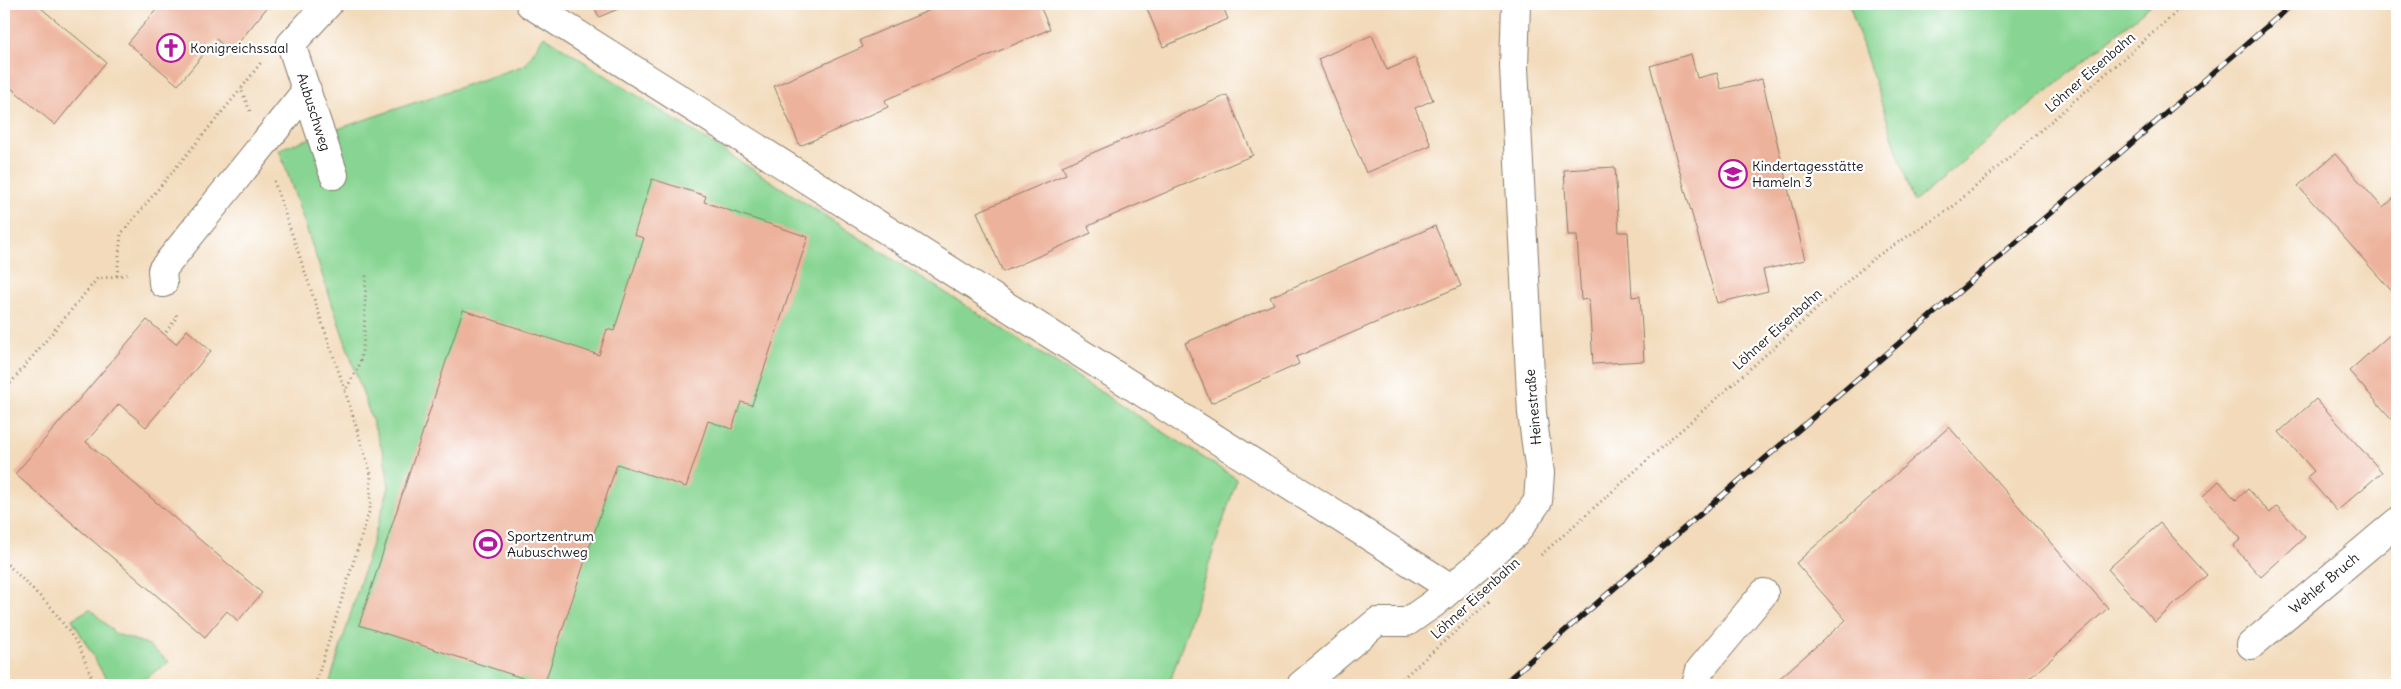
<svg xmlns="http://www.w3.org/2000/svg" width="2401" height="689" font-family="Delius,sans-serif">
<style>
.green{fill:#88d593;stroke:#527858}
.building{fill:#edb29b}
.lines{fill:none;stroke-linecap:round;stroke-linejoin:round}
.minor-casing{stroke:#877b6b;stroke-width:30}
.path{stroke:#877b6b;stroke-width:3;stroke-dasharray:1 4;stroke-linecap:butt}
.minor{stroke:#fff;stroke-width:28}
.rail-casing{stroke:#1c1c1c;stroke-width:5.5}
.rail{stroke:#fff;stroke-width:4;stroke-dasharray:11;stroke-linecap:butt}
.labels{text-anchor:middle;stroke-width:4.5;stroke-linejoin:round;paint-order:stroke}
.poi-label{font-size:14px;fill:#1c1c1c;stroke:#fff;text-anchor:start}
.street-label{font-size:14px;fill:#1c1c1c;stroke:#fff}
</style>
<rect width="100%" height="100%" fill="#fff"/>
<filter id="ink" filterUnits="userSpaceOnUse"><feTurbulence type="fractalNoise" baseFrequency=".02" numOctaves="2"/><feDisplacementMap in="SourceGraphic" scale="10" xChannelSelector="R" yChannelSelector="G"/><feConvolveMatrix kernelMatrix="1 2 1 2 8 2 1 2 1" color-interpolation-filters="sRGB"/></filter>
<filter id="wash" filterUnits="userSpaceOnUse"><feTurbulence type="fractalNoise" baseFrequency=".0096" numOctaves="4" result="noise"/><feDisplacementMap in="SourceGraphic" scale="20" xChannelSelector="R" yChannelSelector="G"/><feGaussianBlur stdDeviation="1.12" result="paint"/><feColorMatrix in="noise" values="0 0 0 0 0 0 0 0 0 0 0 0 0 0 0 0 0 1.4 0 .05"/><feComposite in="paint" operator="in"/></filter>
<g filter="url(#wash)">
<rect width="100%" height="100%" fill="#f2daba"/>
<path class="green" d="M1849 4H2152L1914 202Z
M544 36 1237 479 1169 685H329L389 487 384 455 279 149 525 65Z
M90 609 116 634 147 644 169 662 136 685 106 679 72 619Z"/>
<g id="blocks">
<path class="building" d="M4 4H36L106 62 55 125 4 82Z
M161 4H270L231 52 216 39 178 85 128 43Z
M593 4H630L599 17Z
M944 4H1039L1050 29 885 100 888 107 800 146 774 86 863 47 860 40Z
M1145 4H1222L1228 19 1163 47Z
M1372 35 1387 70 1415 58 1433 100 1415 108 1431 145 1366 173 1318 59Z
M1691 54 1697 78 1717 73 1721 89 1762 79 1805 260 1763 270 1768 291 1717 303 1650 66Z
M1227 95 1253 155 1088 226 1091 233 1003 272 977 212 1066 174 1062 166Z
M2335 154 2383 208 2397 195V297L2298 186Z
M1615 167 1619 232H1628L1632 297 1640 296 1644 361 1593 364 1589 299 1581 300 1577 235H1568L1564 170Z
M652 179 706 196 704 202 808 237 752 405 741 402 732 429 708 421 686 487 617 464 544 685 359 625 463 310 599 355 607 329 614 331 644 238 634 235Z
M1435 226 1461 286 1296 357 1299 364 1211 403 1185 343 1274 304 1270 297Z
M147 320 176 344 187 330 211 351 146 427 119 404 86 442 262 593 238 621 227 611 205 637 15 474Z
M2394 331 2397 334V425L2349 371Z
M2316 399 2382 472 2337 511 2307 477 2314 471 2279 432Z
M1949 427 2108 608 2022 685H1772L1846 620 1796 563Z
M2219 481 2236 500 2248 489 2270 513 2277 506 2305 537 2261 577 2233 546 2241 539 2203 496Z
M2160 523 2207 575 2155 622 2108 569Z"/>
</g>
</g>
<g filter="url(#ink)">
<use href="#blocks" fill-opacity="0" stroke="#877b6b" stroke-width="1"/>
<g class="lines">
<defs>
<path id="minor" d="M328 4 291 44 334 175
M530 4 1451 588
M163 283 162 270 307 90
M2251 645 2397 522
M1301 685 1377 622H1407L1433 604 1515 534 1538 501 1540 473 1532 413 1514 67 1516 4
M1696 685 1700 670 1764 593"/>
</defs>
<use href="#minor" class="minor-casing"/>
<path class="path" d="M250 111 241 89 262 61
M274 181 345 390
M117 276 121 234 241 89
M166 332 177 317 175 312
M4 391 97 279 130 274
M1541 555 1874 258 1950 209 2186 4
M4 561 52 608 79 646 95 685
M315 685 370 509 371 474 345 391 360 364 364 339 366 274
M1395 685 1492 599"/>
<use href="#minor" class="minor"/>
<defs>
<path id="rail" d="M1502 685 2293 4"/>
</defs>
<use href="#rail" class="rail-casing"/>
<use href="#rail" class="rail"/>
</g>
</g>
<defs>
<symbol id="church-ring" viewBox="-11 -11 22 22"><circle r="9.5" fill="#fff" stroke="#b5179e" stroke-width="1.5"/><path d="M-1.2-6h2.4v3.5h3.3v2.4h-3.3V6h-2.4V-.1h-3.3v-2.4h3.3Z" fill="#b5179e"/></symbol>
<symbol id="school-ring" viewBox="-11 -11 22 22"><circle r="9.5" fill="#fff" stroke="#b5179e" stroke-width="1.5"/><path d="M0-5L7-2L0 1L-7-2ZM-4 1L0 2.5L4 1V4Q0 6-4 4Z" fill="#b5179e"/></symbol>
<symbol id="stadium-ring" viewBox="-11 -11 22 22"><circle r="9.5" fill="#fff" stroke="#b5179e" stroke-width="1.5"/><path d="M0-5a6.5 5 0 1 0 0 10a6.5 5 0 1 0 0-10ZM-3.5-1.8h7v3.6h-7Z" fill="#b5179e"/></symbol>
</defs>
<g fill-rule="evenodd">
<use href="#church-ring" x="155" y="32" width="32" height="32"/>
<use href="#school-ring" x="1717" y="158" width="32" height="32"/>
<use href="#stadium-ring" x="472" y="528" width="32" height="32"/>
</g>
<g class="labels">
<g class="poi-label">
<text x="190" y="53">Konigreichssaal</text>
<text x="1752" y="171">Kindertagesstätte<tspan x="1752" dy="16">Hameln 3</tspan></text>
<text x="507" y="541">Sportzentrum<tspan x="507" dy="16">Aubuschweg</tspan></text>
</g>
<g class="street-label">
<text transform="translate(2090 72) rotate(-41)" y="5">Löhner Eisenbahn</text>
<text transform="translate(314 112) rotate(72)" y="5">Aubuschweg</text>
<text transform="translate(1777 329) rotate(-42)" y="5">Löhner Eisenbahn</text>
<text transform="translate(1533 407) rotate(-95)" y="5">Heinestraße</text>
<text transform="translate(2324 583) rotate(-40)" y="5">Wehler Bruch</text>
<text transform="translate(1475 598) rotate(-42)" y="5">Löhner Eisenbahn</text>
</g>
</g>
<rect width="2401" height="689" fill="none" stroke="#fff" stroke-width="20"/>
</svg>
